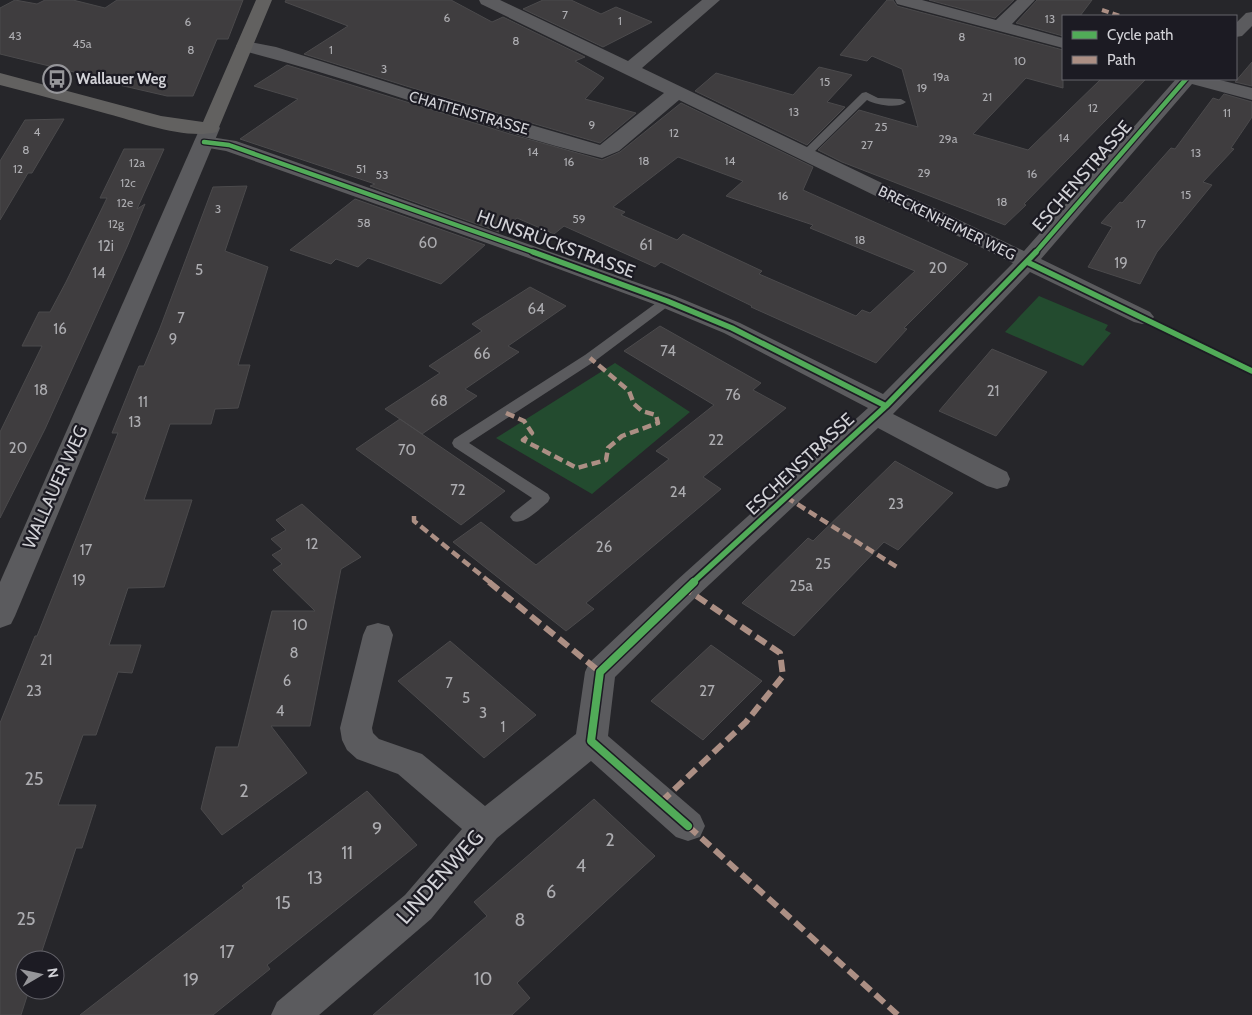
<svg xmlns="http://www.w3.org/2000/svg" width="1252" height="1015" font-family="Cabin,sans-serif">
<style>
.green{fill:#234b2f}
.building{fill:#3f3d3f;stroke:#4b4a4c;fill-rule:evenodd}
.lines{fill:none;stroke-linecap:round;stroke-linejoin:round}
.service{fill:#5b5b5e;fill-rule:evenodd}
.minor{fill:#5b5b5e;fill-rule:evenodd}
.tertiary{fill:#5b5b5e;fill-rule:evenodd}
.secondary{fill:#626160;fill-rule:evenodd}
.quiet-far2{stroke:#ac8f84;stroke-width:4;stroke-dasharray:7 4;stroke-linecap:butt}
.quiet-far1{stroke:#ac8f84;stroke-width:4.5;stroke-dasharray:9 4.5;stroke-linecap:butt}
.quiet{stroke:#ac8f84;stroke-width:6;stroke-dasharray:12 6;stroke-linecap:butt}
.cycleway-far2-casing{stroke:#1c1b23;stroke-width:7}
.cycleway-far1-casing{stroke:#1c1b23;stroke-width:9}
.cycleway-casing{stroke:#1c1b23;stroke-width:11}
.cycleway-far2{stroke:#51ab58;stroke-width:4.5}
.cycleway-far1{stroke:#51ab58;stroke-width:5.5}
.cycleway{stroke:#51ab58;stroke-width:8}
.labels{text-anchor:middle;stroke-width:4.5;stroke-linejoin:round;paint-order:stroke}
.far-number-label{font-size:12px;fill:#adadb1}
.far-poi-label{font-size:15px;font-weight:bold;fill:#d2d2d7;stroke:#1c1b23;text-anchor:start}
.far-street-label{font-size:15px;fill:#d2d2d7;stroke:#1c1b23}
.number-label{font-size:15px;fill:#adadb1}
.street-label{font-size:18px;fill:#d2d2d7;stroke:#1c1b23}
.near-number-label{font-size:18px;fill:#adadb1}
.near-street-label{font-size:21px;fill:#d2d2d7;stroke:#1c1b23}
</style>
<rect width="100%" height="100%" fill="#26262a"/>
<path class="green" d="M1039 296 1108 325 1105 330 1111 333 1083 366 1005 332Z
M615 363 690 412 592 494 496 438Z"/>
<path class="building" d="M15 0 37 4 45 0H73L105 8 117 0H243L228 39H217L193 96H167L76 75 78 73 0 54V8Z
M286 0H451L492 22 503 17 585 57 575 61 604 78 585 99 636 113 600 143 419 90 304 54 348 26 285 2Z
M543 0H571L601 14 616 7 652 22 603 47 523 9Z
M887 0H893L897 6 1063 50V88L1026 78 973 134 1028 150 1101 79H1146L1024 204 1026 205 1005 225 842 162 818 150 859 110 918 127 902 69 872 56 867 61 840 55Z
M929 0H1014L995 18Z
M1037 0H1092L1080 16H1063V36L1016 23Z
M1252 62V86L1235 82Z
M287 65 510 134 602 160 620 152 681 103 813 167 803 190 968 264 904 328 907 329 876 363 751 307 752 306 661 262 655 267 564 226 554 234 517 218 499 232 370 186 375 184 240 139 298 99 254 86ZM678 157 743 181 726 196 813 225 810 228 915 271 870 313 862 310 856 316 759 274 762 271 683 234 677 240 621 215 625 212 613 207Z
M819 67 852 75 827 102 845 107 807 145 695 91 716 73 793 95Z
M1224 94 1252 102V117L1231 148 1234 149 1203 182 1212 185 1157 252 1140 284 1088 267 1112 227 1101 223 1120 202 1122 203 1171 148 1175 149 1213 98 1219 100Z
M64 119 32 173H28L0 220V161L25 120Z
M124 149H164L137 209 145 204 127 247 45 429 0 518V432L42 346H22L39 312H50L66 282 107 198H100Z
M247 186 225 251 268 267 238 365H250L238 408 215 409 211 424H170L144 500H192L164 587 128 588 109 645H141L132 673 118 672 96 735H83L58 805H96L82 848H76L39 960H25V990H29L21 1015H0V723L35 636H37L118 433H112L139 366H144L160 328 213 187Z
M355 199 485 245 441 284 368 258 358 267 336 259 331 264 290 250Z
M530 287 566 306 508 346 519 352 465 389 477 396 422 434 385 409 440 373 429 366 482 331 472 324Z
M660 326 761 383 753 390 786 408 703 477 721 489 586 603 594 609 566 631 453 542 481 522 536 565 669 459 656 451 714 405 624 351Z
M992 349 1047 372 996 436 939 411Z
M400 419 505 491 461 525 356 449Z
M895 461 953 493 898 550 884 542 794 636 742 603 808 538 813 541Z
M302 504 361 557 341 569 310 726H271L307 773 222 835 201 809 216 747H238L272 611H315L273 570 282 564 272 555 282 549 271 539 286 530 276 520Z
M450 641 536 715 484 758 398 681Z
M711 645 762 681 703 740 651 701Z
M367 791 417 845 267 965 270 969 213 1015H80L244 888 242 886Z
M594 799 655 856 517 983 530 998 512 1015H373L487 916 474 902Z"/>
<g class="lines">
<path class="service" d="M866 92 878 98 901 99 906 102C898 109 876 105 867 100L810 156H802L801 154 802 152 862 93Z
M667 297 673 301 671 304 595 361 469 443 548 494 550 498 548 502C539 509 525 525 513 521L510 517 513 513 532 498 454 447 452 443 454 439 585 355 663 298Z"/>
<path class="minor" d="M479 0H500L628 61 702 0H720L642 68 1024 251 1176 79H1216L1252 88V100L1192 84 1041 259 1150 312 1154 317 1150 322 1142 324 1134 322 1030 272 893 414 1007 472 1010 479 1007 486 997 489 987 486 878 428 696 597 615 677 608 736 700 815 705 826 700 837 688 841 676 837 591 761 497 838 431 919 319 1015H271L277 1002 405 895 462 829 398 774 357 759 347 750 342 740 340 728 363 635 367 626 378 623 389 626 393 635 372 728 373 733 379 739 422 754 485 806 576 734 585 672 589 663 676 581 868 408 724 333 659 306 526 257 226 151 197 146 194 142 197 138 204 136 236 141 675 296 740 323 883 394 1013 263 679 100 619 151 602 158C479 128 361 80 239 50L236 46 239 42 245 41 276 47 418 92 600 145 664 93 481 4Z
M895 0H922L996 20 1017 0H1035L1012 24 1063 38V48L897 4Z
M1252 12V26L1242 36 1236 37V23L1246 13Z"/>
<path class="tertiary" d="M210 122 217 124 220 128 15 616 11 624 0 628V582L200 128 203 124Z"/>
<path class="secondary" d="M256 0H272L217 132C185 140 139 122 108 114 72 104 36 94 0 85V73L161 116 203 122Z"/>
<path class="quiet-far2" d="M1102 10 1120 16"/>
<path class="quiet-far1" d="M506 413 524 421 532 433 523 440 577 468 606 460 608 448 622 436 658 423 656 415 642 411 634 404 629 391 590 358
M786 497 900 569
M414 516V521L491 583"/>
<path class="quiet" d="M489 582 600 672
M661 802 746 722 783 676 780 653 686 589
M688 826 898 1015"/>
<defs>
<path id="cycleway-far2" d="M204 142 229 145 536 253
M1035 253 1186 79"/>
<path id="cycleway-far1" d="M533 252 667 301 732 328 886 406
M1027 262 1252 371
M692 583 886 406 1036 252"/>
<path id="cycleway" d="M688 826 591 741 600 672 694 582"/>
</defs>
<use href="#cycleway-far2" class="cycleway-far2-casing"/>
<use href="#cycleway-far1" class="cycleway-far1-casing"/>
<use href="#cycleway" class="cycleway-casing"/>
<use href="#cycleway-far2" class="cycleway-far2"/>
<use href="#cycleway-far1" class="cycleway-far1"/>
<use href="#cycleway" class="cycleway"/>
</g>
<defs>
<symbol id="bus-ring" viewBox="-11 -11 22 22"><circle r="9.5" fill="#1c1b23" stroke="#96969a" stroke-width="1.5"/><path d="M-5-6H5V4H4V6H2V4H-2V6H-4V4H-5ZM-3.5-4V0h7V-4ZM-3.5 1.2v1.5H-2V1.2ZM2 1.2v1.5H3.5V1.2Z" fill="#96969a"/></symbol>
</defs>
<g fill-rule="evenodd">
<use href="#bus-ring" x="41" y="63" width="32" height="32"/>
</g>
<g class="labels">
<g class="far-number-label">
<text x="565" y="19">7</text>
<text x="447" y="22">6</text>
<text x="1050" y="23">13</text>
<text x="620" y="25">1</text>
<text x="188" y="26">6</text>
<text x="15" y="40">43</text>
<text x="962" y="41">8</text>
<text x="516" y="45">8</text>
<text x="82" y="48">45a</text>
<text x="191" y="54">8</text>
<text x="331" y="54">1</text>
<text x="1020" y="65">10</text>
<text x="384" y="73">3</text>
<text x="941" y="81">19a</text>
<text x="825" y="86">15</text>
<text x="922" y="92">19</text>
<text x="987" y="101">21</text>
<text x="1093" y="112">12</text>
<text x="794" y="116">13</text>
<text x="1227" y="117">11</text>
<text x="592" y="129">9</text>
<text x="881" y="131">25</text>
<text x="37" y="136">4</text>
<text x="674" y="137">12</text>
<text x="1064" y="142">14</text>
<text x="948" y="143">29a</text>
<text x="867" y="149">27</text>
<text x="26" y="154">8</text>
<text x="533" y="156">14</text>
<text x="1196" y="157">13</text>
<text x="644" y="165">18</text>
<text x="730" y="165">14</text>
<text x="569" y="166">16</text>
<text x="137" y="167">12a</text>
<text x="18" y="173">12</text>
<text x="361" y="173">51</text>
<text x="924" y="177">29</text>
<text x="1032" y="178">16</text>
<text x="382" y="179">53</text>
<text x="128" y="187">12c</text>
<text x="1186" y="199">15</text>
<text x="783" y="200">16</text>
<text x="1002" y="206">18</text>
<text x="125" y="207">12e</text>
<text x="218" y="213">3</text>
<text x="579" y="223">59</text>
<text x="364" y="227">58</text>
<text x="116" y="228">12g</text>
<text x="1141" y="228">17</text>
<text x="860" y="244">18</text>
</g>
<g class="far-poi-label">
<text x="76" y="84">Wallauer Weg</text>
</g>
<g class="far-street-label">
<text transform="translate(469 113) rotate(16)" y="5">CHATTENSTRASSE</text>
<text transform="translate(947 223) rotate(26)" y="5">BRECKENHEIMER WEG</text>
</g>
<g class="number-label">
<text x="428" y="248">60</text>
<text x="646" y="250">61</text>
<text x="106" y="251">12i</text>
<text x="1121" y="268">19</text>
<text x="938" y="273">20</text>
<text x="199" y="275">5</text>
<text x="99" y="278">14</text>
<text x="536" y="314">64</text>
<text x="181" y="323">7</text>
<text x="60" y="334">16</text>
<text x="173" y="344">9</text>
<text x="668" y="356">74</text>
<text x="482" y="359">66</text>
<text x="41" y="395">18</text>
<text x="993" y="396">21</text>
<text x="733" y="400">76</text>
<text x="439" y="406">68</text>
<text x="143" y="407">11</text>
<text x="135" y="427">13</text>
<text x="716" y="445">22</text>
<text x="18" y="453">20</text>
<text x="407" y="455">70</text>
<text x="458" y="495">72</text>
<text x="678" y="497">24</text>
<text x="896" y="509">23</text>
<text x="312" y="549">12</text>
<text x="604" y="552">26</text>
<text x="86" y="555">17</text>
<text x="823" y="569">25</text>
<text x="79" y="585">19</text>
<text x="801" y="591">25a</text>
<text x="300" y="630">10</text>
<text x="294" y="658">8</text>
<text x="46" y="665">21</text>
<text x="287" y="686">6</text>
<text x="449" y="688">7</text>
<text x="34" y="696">23</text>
<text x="707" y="696">27</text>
<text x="466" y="703">5</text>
<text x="280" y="716">4</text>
<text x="483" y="718">3</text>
<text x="503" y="732">1</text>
</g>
<g class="street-label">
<text transform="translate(1082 176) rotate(-49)" y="6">ESCHENSTRASSE</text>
<text transform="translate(556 244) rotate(20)" y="6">HUNSRÜCKSTRASSE</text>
<text transform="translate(800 464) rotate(-43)" y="6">ESCHENSTRASSE</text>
<text transform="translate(55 487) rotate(-66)" y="6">WALLAUER WEG</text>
</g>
<g class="near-number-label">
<text x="34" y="785">25</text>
<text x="244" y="797">2</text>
<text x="377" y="835">9</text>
<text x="610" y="846">2</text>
<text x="347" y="859">11</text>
<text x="581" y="872">4</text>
<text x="315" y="884">13</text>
<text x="551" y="898">6</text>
<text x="283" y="909">15</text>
<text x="26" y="925">25</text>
<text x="520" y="926">8</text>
<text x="227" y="958">17</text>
<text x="483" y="985">10</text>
<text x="191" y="986">19</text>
</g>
<g class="near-street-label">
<text transform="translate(440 877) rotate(-48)" y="7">LINDENWEG</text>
</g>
</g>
<rect x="1062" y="15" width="175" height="65" fill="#1c1b23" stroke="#65646b"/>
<rect x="1072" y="31" width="25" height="8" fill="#51ab58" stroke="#65646b"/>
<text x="1107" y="40" font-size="15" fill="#d2d2d7">Cycle path</text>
<rect x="1072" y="56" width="25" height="8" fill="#ac8f84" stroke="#65646b"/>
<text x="1107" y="65" font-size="15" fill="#d2d2d7">Path</text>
<g transform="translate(40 975) rotate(81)"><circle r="24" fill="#1c1b23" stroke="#65646b"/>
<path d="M0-4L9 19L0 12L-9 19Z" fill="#96969a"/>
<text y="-8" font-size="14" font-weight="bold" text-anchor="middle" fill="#d2d2d7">N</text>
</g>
</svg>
